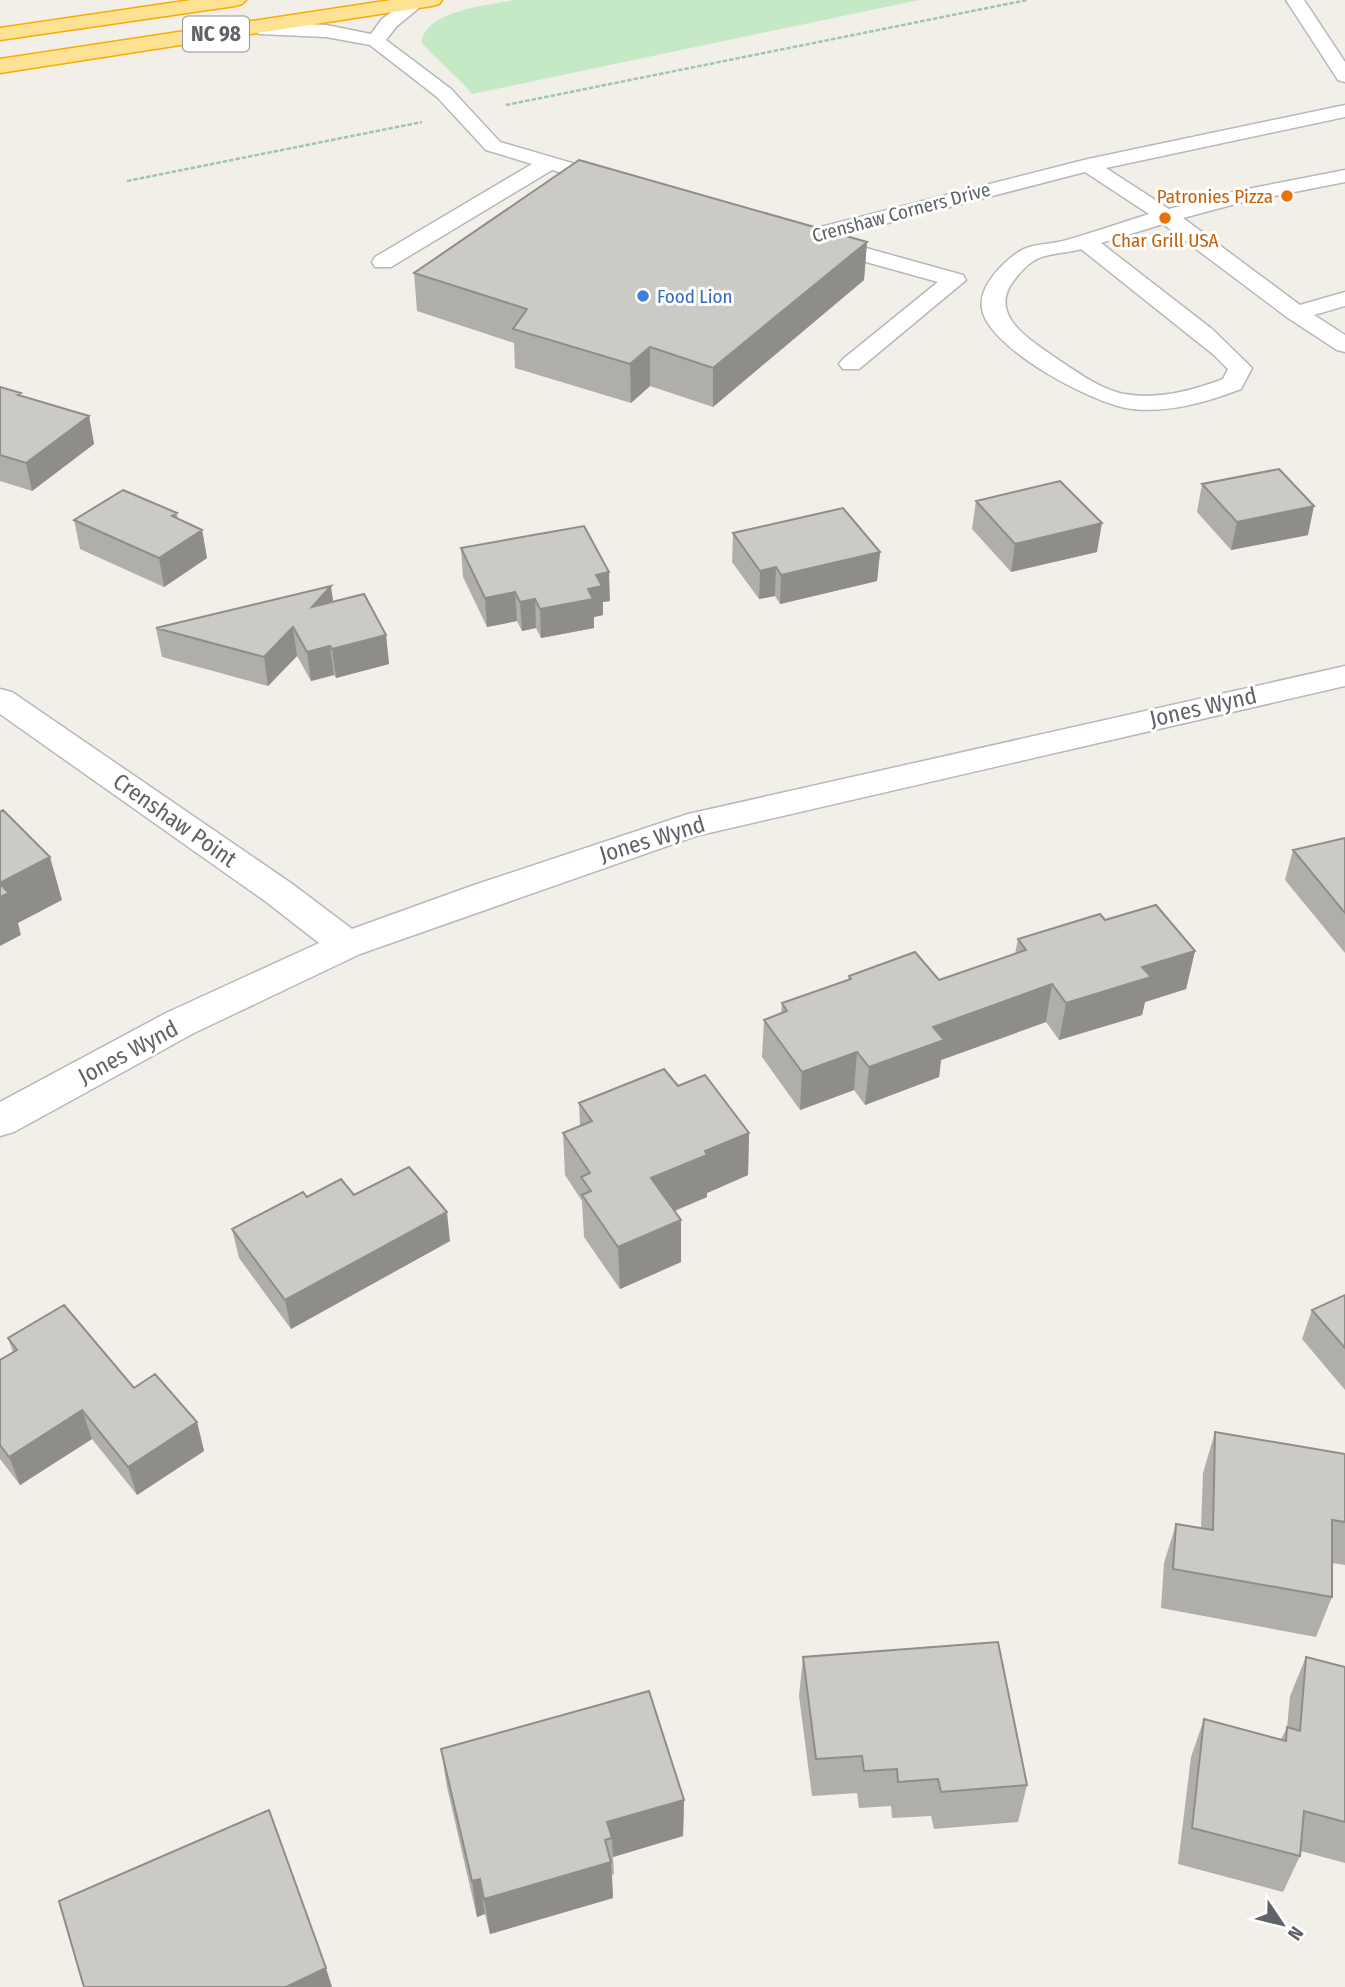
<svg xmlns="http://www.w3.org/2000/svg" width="1345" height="1987" font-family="'Fira Sans Condensed',sans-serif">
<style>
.green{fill:#c5e8c5}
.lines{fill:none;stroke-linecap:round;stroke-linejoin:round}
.lane-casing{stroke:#b5b8bc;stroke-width:3}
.street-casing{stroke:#b5b8bc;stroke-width:3}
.highway-casing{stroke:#f9ab00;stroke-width:3}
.path{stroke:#9cc7a9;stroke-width:2.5;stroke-dasharray:4.5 2;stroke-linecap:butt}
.lane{fill:#fff;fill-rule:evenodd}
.street{fill:#fff;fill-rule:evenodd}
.highway{fill:#fde293;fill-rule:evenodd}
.wall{fill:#afaea9}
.shaded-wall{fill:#8f8d8a}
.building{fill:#cccac5;stroke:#8f8d8a;stroke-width:2}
.food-dot{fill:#e8710a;stroke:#fff;stroke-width:2.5}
.shop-dot{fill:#3f7fe0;stroke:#fff;stroke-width:2.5}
.labels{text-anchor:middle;stroke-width:6;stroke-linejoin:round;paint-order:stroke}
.far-food-label{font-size:19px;fill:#c56008;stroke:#fff;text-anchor:end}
.far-street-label{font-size:19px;fill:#5f6368;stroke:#fff}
.far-shop-label{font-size:19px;fill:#366cbe;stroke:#fff;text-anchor:start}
.shield{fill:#fff;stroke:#8f9295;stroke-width:2}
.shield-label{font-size:21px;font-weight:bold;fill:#5f6368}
.street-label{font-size:23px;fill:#5f6368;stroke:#fff}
</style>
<rect width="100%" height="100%" fill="#f1efe8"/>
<path class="green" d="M514 0H919L472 94C457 75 437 61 422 43 423 11 489 5 514 0Z"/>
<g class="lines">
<defs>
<path id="lane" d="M408 0 426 2 396 27 386 40 451 89 500 142 616 176 619 180 616 184 609 186 552 170 391 267H375L372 262 375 257 532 164 486 150 437 97 370 45 326 37 259 34 250 28 259 22 326 25 371 34 382 19Z
M1286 0H1304L1345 62V82L1338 80Z
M1345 105V117L1106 168 1169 209 1237 191 1345 170V182L1239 203 1183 218 1300 305 1345 292V306L1314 315 1345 335V352L1337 350 1288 318 1163 224 1101 243 1212 329 1252 368 1241 389C1207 402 1170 413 1132 409 1095 405 989 349 982 309 978 288 1001 264 1017 253 1031 243 1047 245 1063 241 1091 233 1120 223 1149 214L1085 172 830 238 963 275 966 280 859 369H843L839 364 843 359 938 282 816 248 814 242C802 245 782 242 774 232L777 227 785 226 805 231 1088 159ZM1081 249 1214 355 1228 369 1223 379C1192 391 1157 400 1124 394 1099 389 1074 370 1053 356 1027 338 987 313 1015 279 1021 271 1030 262 1039 258 1051 253 1068 253 1081 249Z"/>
<path id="street" d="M1345 666V686L696 836 360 954 194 1033 14 1132 0 1136V1102L166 1013 319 943 265 901 0 714V689L12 692 291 883 352 929 474 885 688 814Z"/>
<path id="highway" d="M191 0H246L242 4 235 6 0 40V28Z
M391 0H442L439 4 432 6 0 73V59Z"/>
</defs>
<use href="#lane" class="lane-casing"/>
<use href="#street" class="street-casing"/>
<use href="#highway" class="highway-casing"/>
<path class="path" d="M506 105 1027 0
M127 181 422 122"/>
<use href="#lane" class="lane"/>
<use href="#street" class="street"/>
<use href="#highway" class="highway"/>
</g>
<path class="wall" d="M867 242 864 280 713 407 650 386 631 403 515 368 514 343 417 311 414 273Z
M0 387 22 396 89 416 94 444 32 491 0 481Z
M1202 484 1308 535 1231 550 1197 512Z
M976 501 1097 552 1011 572 972 529Z
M177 513 178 519 202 530 207 558 164 587 80 549 74 520Z
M733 533 880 552 877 581 780 604 775 596 759 599 732 562Z
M461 548 610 601 603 602V615L594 617V628L541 638 536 628 522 631 517 621 487 627 463 577Z
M333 601 386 635 389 664 336 678 334 675 311 681 297 656 268 686 162 657 156 628Z
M1345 838V953L1285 880 1293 850Z
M1105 920 1195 951 1186 989 1145 1002 1142 1015 1059 1040 1046 1022 941 1060 939 1077 865 1105 854 1090 800 1110 762 1057 764 1020 781 1013 782 1003 848 980 849 976 939 980 1015 954 1018 939Z
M678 1086 749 1133 748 1175 707 1193V1197L675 1211 681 1262 620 1289 584 1237 582 1201 565 1175 563 1133 580 1126 579 1103Z
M354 1195 450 1241 291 1329 239 1258 232 1229 307 1197Z
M1345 1295V1390L1302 1339 1312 1310Z
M8 1338 134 1388 197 1422 204 1451 137 1495 92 1439 20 1485 0 1459V1360L13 1352Z
M1215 1432 1345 1454V1565L1332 1563V1597L1316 1637 1161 1608 1164 1563 1176 1524 1201 1528 1203 1473Z
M803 1657 1027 1785 1018 1822 934 1829 931 1816 892 1818 891 1806 859 1808 857 1793 812 1796 799 1696Z
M1306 1657 1345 1667V1863L1301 1851 1300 1856 1283 1892 1178 1864 1191 1757 1204 1719 1281 1739 1287 1728 1290 1696Z
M441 1749 684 1800 683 1836 613 1857 614 1874 612 1875 613 1898 490 1934 485 1914 477 1917 447 1787Z"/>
<path class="shaded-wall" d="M867 242 864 280 713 407V368Z
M650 347V386L631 403 630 364Z
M89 416 94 444 32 491 26 463Z
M1314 506 1308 535 1231 550 1237 522Z
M1102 523 1097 552 1011 572 1015 544Z
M202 530 207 558 164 587 159 558Z
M880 552 877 581 780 604 781 575Z
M776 567 775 596 759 599 760 571Z
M609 572 610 601 603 602V615L594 617V628L541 638 540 609 588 589 596 575Z
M331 586 335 615 312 607Z
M515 592 517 621 487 627 485 598Z
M535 599 536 628 522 631 520 602Z
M293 627 297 656 268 686 264 657Z
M386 635 389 664 336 678 332 649Z
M330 646 334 675 311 681 307 652Z
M50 857 62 900 18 923 21 935 0 946V883Z
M1195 951 1186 989 1145 1002 1142 1015 1059 1040 1066 1003 1142 967Z
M1052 984 1046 1022 941 1060 939 1077 865 1105 869 1067 933 1027Z
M857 1052 854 1090 800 1110 802 1072Z
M749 1133 748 1175 707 1193V1197L651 1220V1178L705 1151Z
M447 1212 450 1241 291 1329 285 1300Z
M681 1220V1262L620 1289 618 1247Z
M82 1410 92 1439 20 1485 9 1457Z
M197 1422 204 1451 137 1495 128 1467Z
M684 1800 683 1836 613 1857 612 1838 607 1822Z
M611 1862 613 1898 490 1934 484 1899Z
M480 1879 485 1914 477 1917 472 1881Z
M326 1968 332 1987H286Z"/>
<path class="building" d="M579 160 867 242 713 368 650 347 630 364 513 329 527 309 414 273Z
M0 387 21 393 18 395 89 416 26 463 0 455Z
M1279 469 1314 506 1237 522 1202 484Z
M1060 481 1102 523 1015 544 976 501Z
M123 490 177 513 172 516 202 530 159 558 74 520Z
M843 508 880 552 781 575 776 567 760 571 733 533Z
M584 526 609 572 596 575 602 586 588 589 593 599 540 609 535 599 520 602 515 592 485 598 461 548Z
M331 586 312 607 364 594 386 635 332 649 330 646 307 652 293 627 264 657 156 628Z
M3 810 50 857 0 883V812Z
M1345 838V913L1293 850Z
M0 884 9 893 0 897Z
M1156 905 1195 951 1142 967 1151 977 1066 1003 1052 984 933 1027 944 1040 869 1067 857 1052 802 1072 764 1020 787 1011 782 1003 851 979 849 976 915 952 939 980 1026 950 1018 939 1100 914 1105 920Z
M664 1069 678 1086 705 1075 749 1133 705 1151 707 1155 651 1178 681 1220 618 1247 582 1195 591 1191 581 1177 590 1173 563 1133 592 1121 579 1103Z
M409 1167 447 1212 285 1300 232 1229 303 1192 307 1197 341 1179 354 1195Z
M1345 1295V1348L1312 1310Z
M64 1305 134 1388 155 1374 197 1422 128 1467 82 1410 9 1457 0 1445V1360L17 1350 8 1338Z
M1215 1432 1345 1454V1522L1332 1520V1597L1173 1569 1176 1524 1213 1530Z
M998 1642 1027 1785 941 1792 938 1779 898 1782 897 1769 864 1771 862 1756 816 1759 803 1657Z
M1306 1657 1345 1667V1822L1304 1811 1300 1856 1192 1828 1204 1719 1286 1741 1287 1727 1300 1731Z
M649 1691 684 1800 607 1822 612 1838 605 1840 611 1862 484 1899 480 1879 472 1881 441 1749Z
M269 1810 326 1968 286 1987H84L59 1901Z"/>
<g class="food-dot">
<circle cx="1287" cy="196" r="7"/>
<circle cx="1165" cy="218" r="7"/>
</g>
<circle class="shop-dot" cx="643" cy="296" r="7"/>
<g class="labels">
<g class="far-food-label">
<text x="1273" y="203">Patronies Pizza</text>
<text x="1165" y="247" text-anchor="middle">Char Grill USA</text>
</g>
<g class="far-street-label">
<text transform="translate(901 212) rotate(-15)" y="7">Crenshaw Corners Drive</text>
</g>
<g class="far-shop-label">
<text x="657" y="303">Food Lion</text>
</g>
<rect class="shield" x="183" y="16.5" width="66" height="35" rx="5"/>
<g class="shield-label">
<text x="216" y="41">NC 98</text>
</g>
<g class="street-label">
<text transform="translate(1203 707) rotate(-13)" y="8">Jones Wynd</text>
<text transform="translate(175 820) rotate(35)" y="8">Crenshaw Point</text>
<text transform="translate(652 839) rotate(-17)" y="8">Jones Wynd</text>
<text transform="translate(128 1052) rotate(-28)" y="8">Jones Wynd</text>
</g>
</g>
<g transform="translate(1282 1924) rotate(125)" stroke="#ffffff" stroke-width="5" paint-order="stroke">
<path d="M0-5L12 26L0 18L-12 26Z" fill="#5f6368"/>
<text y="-10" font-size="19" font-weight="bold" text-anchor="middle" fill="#5f6368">N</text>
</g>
</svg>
